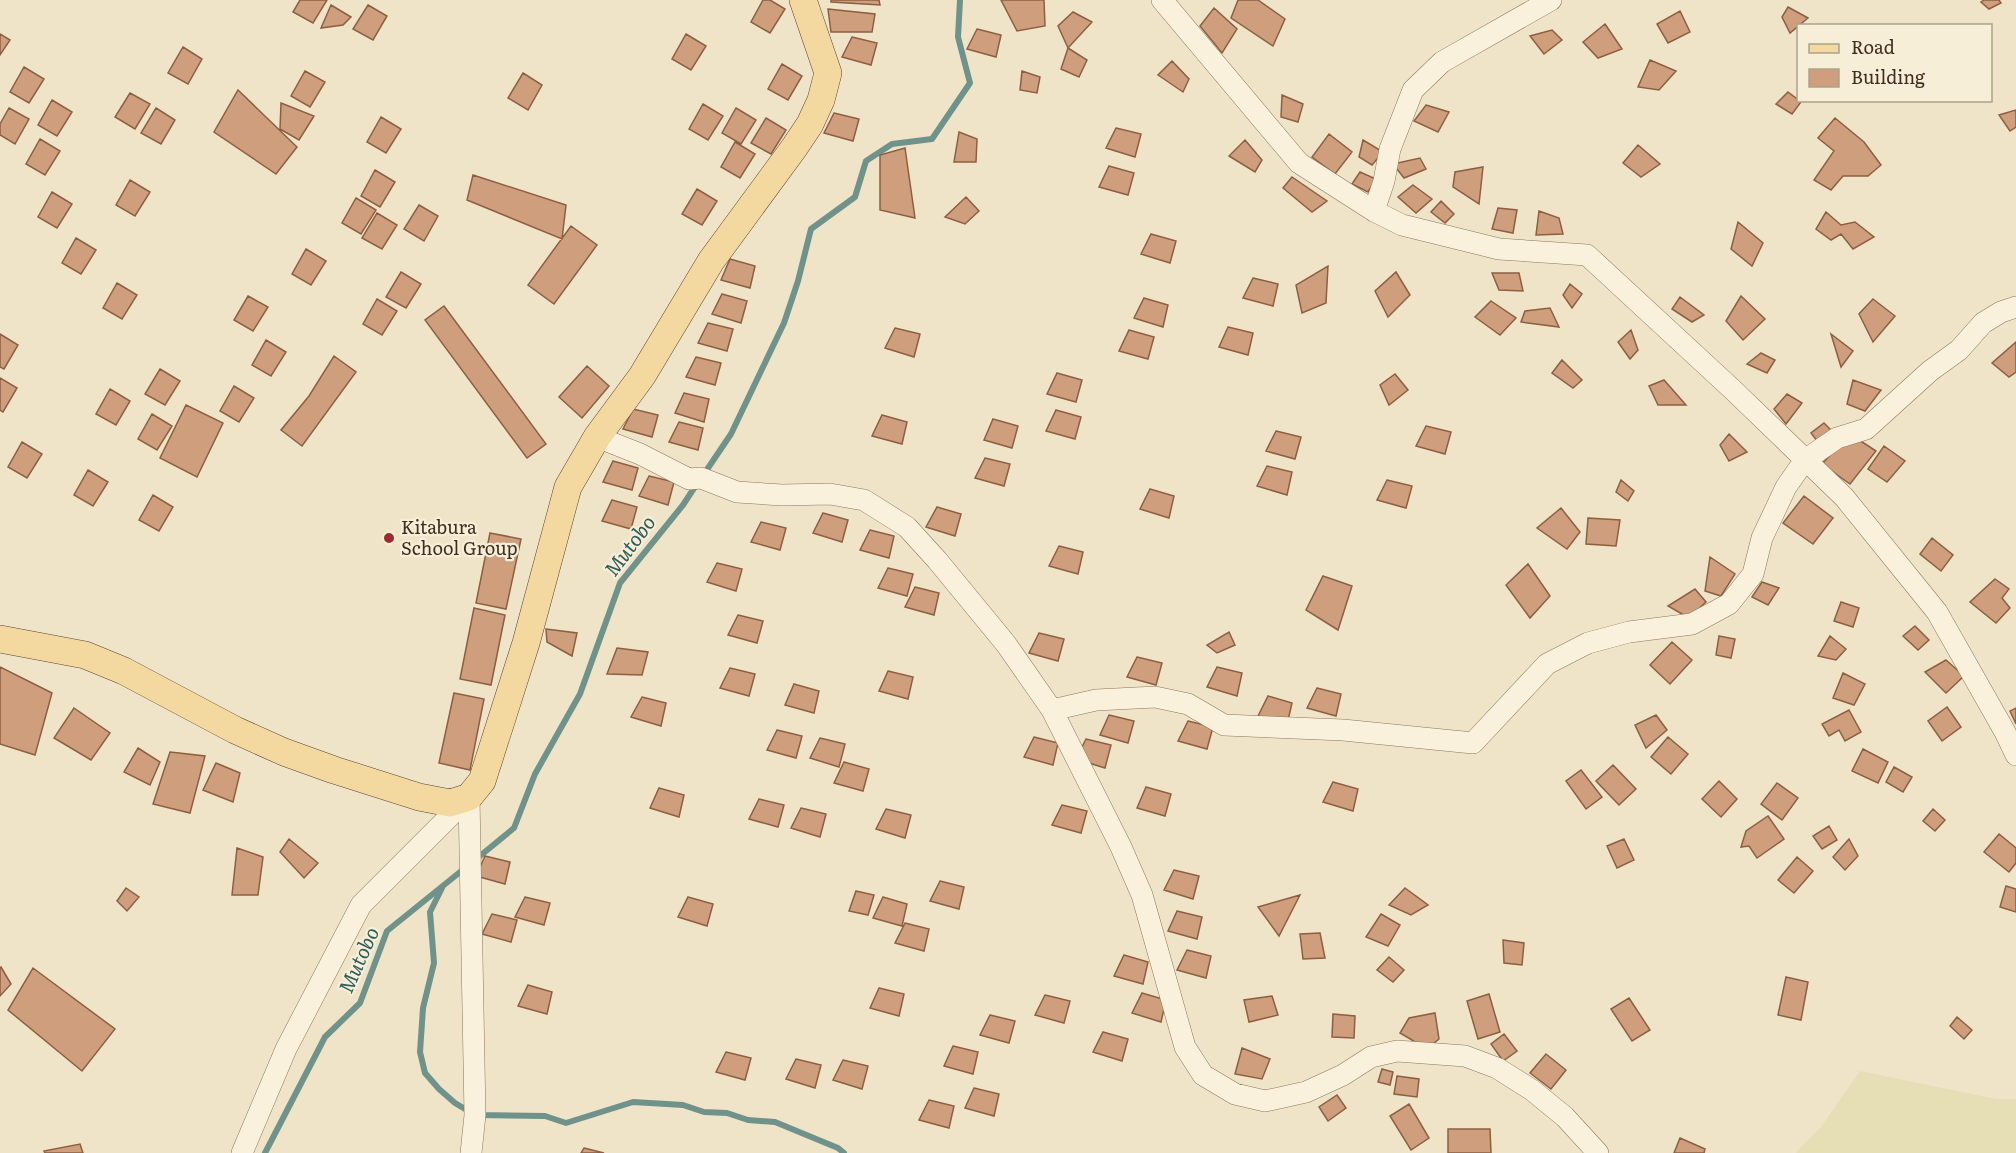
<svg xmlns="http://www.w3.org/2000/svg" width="2016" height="1153" font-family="Literata,serif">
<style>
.farmland{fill:#e6deb5}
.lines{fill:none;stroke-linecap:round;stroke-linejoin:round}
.stream{stroke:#6f938a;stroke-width:6}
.building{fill:#cf9f7d;stroke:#8d5f41;stroke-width:1.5}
.minor-casing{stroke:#8d765c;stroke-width:22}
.major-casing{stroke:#5b4430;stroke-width:28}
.minor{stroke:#faf1dc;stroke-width:21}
.major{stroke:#f3d9a0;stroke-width:27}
.poi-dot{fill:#9e2a2b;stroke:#f7eed8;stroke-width:2}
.labels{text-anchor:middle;stroke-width:4.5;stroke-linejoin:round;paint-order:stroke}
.poi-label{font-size:18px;fill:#3d2e20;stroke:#f7eed8;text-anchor:start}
.water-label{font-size:20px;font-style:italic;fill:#2f5d5a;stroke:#f7eed8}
</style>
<rect width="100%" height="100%" fill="#f0e4c8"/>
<path class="farmland" d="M1860 1071 1996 1099H2016V1153H1796L1821 1127Z"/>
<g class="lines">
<path class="stream" d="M704 474 731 434 784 323 798 281 811 229 855 197 866 161 892 144 932 139 970 83 958 37 960 0
M475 860 514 828 535 774 580 694 620 583 683 505 698 482
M442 888 430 912 434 963 423 1008 420 1052 425 1073 439 1089 455 1103 475 1115 545 1116 566 1123 633 1102 683 1105 704 1112 727 1113 748 1120 775 1122 838 1148 844 1153
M265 1153 325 1037 360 1003 387 931 465 868"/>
</g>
<path class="building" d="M300 0H327L313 23 293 12Z
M763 0H770L785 9 770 33 751 22Z
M831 0H879L880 5 831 2Z
M1001 0H1044L1045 26 1017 31Z
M1238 0H1258L1285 19 1273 46 1231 18Z
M1984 0H1999L2001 3 1989 9 1981 2Z
M331 5 351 17 343 25 321 28Z
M368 5 387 16 373 40 353 29Z
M1788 7 1808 18 1790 33 1782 17Z
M1214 8 1237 29 1222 53 1200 26Z
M828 9 875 14 872 32H831Z
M1680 11 1690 32 1668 43 1657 24Z
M1073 12 1092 22 1068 48 1058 26Z
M1605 24 1622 49 1598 58 1583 42Z
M977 29 1001 35 996 57 967 49Z
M1552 30 1562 40 1544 54 1530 36Z
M0 34 10 40 0 55Z
M686 34 706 46 691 70 672 59Z
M852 37 877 43 871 65 842 57Z
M183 47 202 59 188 84 168 73Z
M1068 48 1087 60 1079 77 1061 69Z
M1650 60 1676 71 1659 90 1638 87Z
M1172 61 1189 79 1183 92 1158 75Z
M782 64 802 76 788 100 768 89Z
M24 67 44 79 29 103 10 92Z
M305 71 325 82 310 107 291 96Z
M1022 71 1040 77 1037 93 1020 90Z
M523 73 542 85 528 110 508 98Z
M238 90 297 147 276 174 214 132Z
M1788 92 1801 102 1792 114 1776 104Z
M130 93 150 104 135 129 115 117Z
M1282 95 1303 104 1298 122 1281 117Z
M52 100 72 112 57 136 38 125Z
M281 103 314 116 299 140 280 129Z
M703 104 723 116 708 140 689 129Z
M1426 105 1449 112 1438 132 1414 121Z
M9 108 29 119 15 144 0 135V124Z
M156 108 175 120 161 144 141 133Z
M736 108 756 120 741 144 722 133Z
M2016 110V127L2010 131 1999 115Z
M834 113 859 119 853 141 824 133Z
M381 117 401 129 386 153 367 142Z
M766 118 786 130 771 154 751 143Z
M1835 118 1864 142 1881 165 1868 176H1843L1831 190 1814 180 1834 151 1818 138Z
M1116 128 1141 134 1135 157 1106 148Z
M959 132 977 139 976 162H954Z
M1329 134 1352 152 1335 174 1312 157Z
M40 139 60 151 45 175 26 164Z
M1245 140 1262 160 1255 172 1229 156Z
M1363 140 1383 152 1372 165 1359 157Z
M735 142 755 154 740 178 721 167Z
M1638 145 1660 164 1641 177 1623 163Z
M905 148 915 218 880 210V155Z
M1420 158 1426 169 1404 178 1393 164Z
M1109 166 1134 173 1128 195 1099 187Z
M1483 167 1479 204 1453 187 1455 172Z
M375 170 395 182 380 207 361 196Z
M1360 172 1376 179 1368 192 1352 184Z
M473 175 566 205 562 239 467 200Z
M1292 177 1327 201 1312 212 1283 188Z
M130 180 150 192 135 216 116 205Z
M1413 185 1432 199 1416 213 1398 197Z
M697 189 717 201 702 225 682 214Z
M52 192 72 204 57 228 38 217Z
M966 197 979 211 965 224 945 217Z
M356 198 376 210 361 234 342 223Z
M1441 201 1454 214 1445 223 1431 212Z
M419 205 438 216 424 241 404 229Z
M1498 208 1517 210 1513 233 1492 229Z
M1539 211 1559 218 1563 234 1536 235Z
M1826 212 1841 225 1855 222 1874 237 1853 249 1841 234 1831 240 1816 229Z
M377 213 397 225 382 249 362 238Z
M1738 222 1763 243 1752 266 1731 249Z
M571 226 597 245 554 304 528 285Z
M1151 234 1176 241 1170 263 1141 254Z
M76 238 96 250 81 274 62 263Z
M306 249 326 261 311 285 292 274Z
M730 259 755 266 750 288 721 280Z
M1328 266 1326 303 1302 313 1296 285Z
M401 272 421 284 406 308 386 297Z
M1396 272 1410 295 1388 317 1375 291Z
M1492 273H1519L1523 291 1499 290Z
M1253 278 1278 284 1273 306 1243 298Z
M117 283 137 295 122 319 103 308Z
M1570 284 1582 294 1572 308 1563 295Z
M722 294 747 301 741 323 712 314Z
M248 296 268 307 253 331 234 320Z
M1741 296 1765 319 1743 340 1726 321Z
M1680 297 1704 315 1692 322 1672 309Z
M1144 298 1168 305 1163 327 1134 318Z
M377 299 397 311 382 335 363 324Z
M1873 299 1895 316 1873 342 1859 314Z
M1491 301 1516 318 1500 335 1475 317Z
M444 306 546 444 527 458 425 320Z
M1550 308 1559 327 1521 322 1525 311Z
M708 323 733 329 727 351 698 343Z
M1228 327 1253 333 1248 355 1219 347Z
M895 328 920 334 914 357 885 348Z
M1129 330 1154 337 1148 359 1119 351Z
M1631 330 1638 350 1630 359 1618 342Z
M0 334 18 345 4 369 0 367Z
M1831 334 1853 351 1841 367Z
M266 340 286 352 271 376 252 365Z
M2016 342V372L2009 377 1992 363Z
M1761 353 1775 360 1767 373 1747 364Z
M334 356 356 372 302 446 281 430 309 396Z
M696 357 721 363 715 385 686 377Z
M1562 360 1582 380 1573 388 1552 373Z
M587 366 609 386 582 418 559 397Z
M160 369 180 381 165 405 145 394Z
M1057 373 1082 380 1076 402 1047 394Z
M1395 374 1408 390 1389 405 1380 385Z
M0 378 17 388 3 412 0 410Z
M1664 380 1686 405H1658L1649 386Z
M1853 380 1881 390 1865 411 1847 404Z
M234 386 254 398 239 422 220 411Z
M110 389 130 401 116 425 96 414Z
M684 393 709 399 704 422 675 413Z
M1787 394 1802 403 1786 424 1774 409Z
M186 405 223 423 197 477 160 458Z
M633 409 658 415 652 437 623 429Z
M1056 410 1081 417 1075 439 1046 431Z
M152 414 172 426 157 450 138 439Z
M882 415 907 422 902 444 872 436Z
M993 419 1018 426 1012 448 984 440Z
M679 422 703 428 698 450 669 442Z
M1824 423 1836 435 1820 445 1811 433Z
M1426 426 1451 432 1445 454 1416 446Z
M1276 431 1301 437 1295 459 1266 451Z
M1729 434 1747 452 1729 461 1720 445Z
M1853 436 1876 451 1850 484 1822 464 1844 440Z
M22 442 42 454 27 478 8 467Z
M1884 446 1905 461 1887 482 1868 469Z
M985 458 1010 464 1004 486 975 478Z
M613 461 638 468 632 490 603 482Z
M1267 466 1292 472 1287 495 1257 486Z
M88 470 108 482 93 506 74 495Z
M649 476 674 482 668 505 639 496Z
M1387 480 1412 486 1406 508 1377 500Z
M1621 480 1634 491 1628 501 1616 492Z
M1150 489 1174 496 1169 518 1140 509Z
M153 495 173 507 159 531 139 520Z
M1804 496 1833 518 1813 544 1783 523Z
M612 500 637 507 631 529 602 521Z
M937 507 961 514 955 536 926 527Z
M1561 508 1580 532 1567 549 1537 528Z
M823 513 848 520 842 542 813 533Z
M1588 518 1620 520 1616 546 1586 544Z
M761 522 786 528 780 550 751 542Z
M870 530 894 536 889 558 860 550Z
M490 533 521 539 506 609 476 603Z
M1932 538 1953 555 1941 571 1920 554Z
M1059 546 1083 552 1078 574 1049 566Z
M1710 557 1735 574 1721 596 1705 591Z
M717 563 742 569 736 591 707 582Z
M1528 564 1550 596 1530 618 1506 585Z
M888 568 913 574 907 596 878 588Z
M1323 576 1352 586 1338 630 1306 610Z
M1995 579 2009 589 2002 598 2010 608 1996 623 1970 602Z
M1762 582 1779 588 1768 605 1752 597Z
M915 587 939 593 934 615 905 607Z
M1695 589 1706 602 1689 618 1668 606Z
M1841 602 1859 608 1853 627 1834 621Z
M474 608 505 615 491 685 460 679Z
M738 615 763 621 757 643 728 635Z
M1915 626 1929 640 1918 650 1903 636Z
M546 629 577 633 572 656 547 642Z
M1229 632 1235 645 1217 653 1207 645Z
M1039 633 1064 639 1058 661 1029 653Z
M1719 636 1735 639 1731 658 1716 655Z
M1830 636 1846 649 1836 660 1818 656Z
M1672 642 1692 660 1670 684 1650 665Z
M617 648 648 652 642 675 607 674Z
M1137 657 1162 663 1156 685 1127 677Z
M1946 660 1964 676 1946 693 1925 672Z
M0 667 52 693 35 755 0 744Z
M1217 667 1242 673 1237 696 1207 687Z
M730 668 755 674 749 696 720 688Z
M888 671 913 677 908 699 879 691Z
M1843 673 1865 684 1854 705 1833 698Z
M794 684 819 691 814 713 785 705Z
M1317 688 1341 694 1336 716 1307 708Z
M454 693 484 699 470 770 439 763Z
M1268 696 1292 703 1287 725 1258 716Z
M642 697 666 703 661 726 631 717Z
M1947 707 1961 727 1942 741 1928 721Z
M74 708 110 733 91 760 54 738Z
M2016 708V724L2010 711Z
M1849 710 1861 732 1845 741 1839 730 1829 736 1822 724Z
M1109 715 1134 721 1128 743 1100 735Z
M1656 715 1667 730 1646 748 1635 725Z
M1188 721 1213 727 1207 749 1178 741Z
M777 730 802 736 796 758 767 750Z
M1034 737 1058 743 1053 765 1024 757Z
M1668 737 1688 754 1671 774 1651 757Z
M820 738 845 744 839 767 810 758Z
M1086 739 1111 745 1105 768 1076 759Z
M138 748 160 762 150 785 124 772Z
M1863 749 1888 762 1878 783 1852 771Z
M170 752 205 756 190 813 153 804Z
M844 762 869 769 863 791 834 783Z
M216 763 240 773 233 802 203 790Z
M1613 765 1636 789 1619 805 1596 781Z
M1894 767 1912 777 1903 792 1886 782Z
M1581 770 1602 797 1586 809 1566 781Z
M1719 781 1737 799 1721 817 1702 799Z
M1333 782 1358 789 1353 811 1323 802Z
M1777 783 1798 798 1782 820 1761 804Z
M1146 787 1171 794 1165 816 1137 808Z
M659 788 684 795 679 817 650 808Z
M759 799 784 805 778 827 749 819Z
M1062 805 1087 811 1081 833 1052 825Z
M801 808 826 814 820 837 791 828Z
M886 809 911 815 905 838 876 829Z
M1933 809 1945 820 1935 831 1923 821Z
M1768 816 1784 839 1757 858 1749 846 1741 847 1746 831Z
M1829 826 1837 840 1822 849 1813 836Z
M1999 834 2016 848V863L2009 872 1984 852Z
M289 839 318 863 304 878 280 852Z
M1624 839 1634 860 1617 868 1607 846Z
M1849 839 1858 856 1845 870 1833 857Z
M237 848 263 857 258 895H232Z
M485 856 510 862 505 884 476 876Z
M1797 857 1813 871 1794 893 1778 880Z
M1174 870 1199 876 1193 899 1164 890Z
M940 881 964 887 959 909 930 901Z
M2006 886 2016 889V912L2000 907Z
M126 888 139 897 127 911 117 901Z
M1405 888 1428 905 1411 915 1389 905Z
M856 891 874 895 868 915 849 911Z
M1300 895 1279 936 1258 907Z
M525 897 550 903 544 925 515 917Z
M688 897 713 904 707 926 678 917Z
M883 897 907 904 902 926 873 918Z
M1177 911 1202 917 1197 939 1168 931Z
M492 914 517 920 511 942 482 934Z
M1381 914 1400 925 1388 946 1366 937Z
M905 923 929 929 924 951 895 943Z
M1320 933 1325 958 1303 959 1300 934Z
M1503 940 1524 943 1522 965 1504 963Z
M1187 950 1211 956 1206 978 1177 970Z
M1124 955 1148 962 1143 984 1114 976Z
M1389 957 1404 970 1393 982 1377 970Z
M1 967 11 984 0 996V968Z
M33 968 115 1029 82 1071 8 1010Z
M1786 977 1808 982 1801 1020 1778 1015Z
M528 985 552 992 547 1014 518 1006Z
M879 988 904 994 899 1016 870 1008Z
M1142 993 1166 1000 1161 1022 1132 1013Z
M1489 994 1500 1032 1478 1039 1467 1001Z
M1045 995 1070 1001 1064 1023 1035 1015Z
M1272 996 1278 1015 1249 1022 1244 1000Z
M1629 998 1650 1030 1632 1041 1611 1009Z
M1435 1013 1439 1039 1427 1049 1400 1033 1409 1018Z
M1333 1014 1355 1016 1354 1038 1332 1037Z
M990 1015 1015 1021 1009 1043 980 1035Z
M1957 1017 1972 1030 1964 1039 1950 1026Z
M1103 1032 1128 1039 1122 1061 1093 1052Z
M1504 1034 1517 1051 1503 1061 1491 1044Z
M953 1046 978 1052 973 1074 944 1066Z
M1242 1048 1270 1059 1262 1079 1235 1074Z
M726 1052 751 1058 745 1080 716 1072Z
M1546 1054 1566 1070 1551 1089 1530 1073Z
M796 1059 821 1065 815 1088 786 1079Z
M843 1060 868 1066 862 1089 833 1080Z
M1382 1069 1393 1072 1390 1085 1378 1082Z
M1397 1076 1419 1079 1417 1097 1394 1094Z
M974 1088 999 1094 994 1116 965 1108Z
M1337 1095 1346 1108 1328 1121 1319 1107Z
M929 1100 954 1106 949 1128 919 1120Z
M1409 1104 1429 1138 1411 1150 1390 1116Z
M1448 1129H1490L1491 1153H1448Z
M1680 1138 1705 1149 1704 1153H1674Z
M80 1144 83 1153H45L44 1151Z
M584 1148 604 1153H581Z"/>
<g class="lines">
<defs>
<path id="minor" d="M1162 0 1299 163 1374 211 1402 225 1499 249 1587 255 1732 389 1844 497 1937 612 2005 732 2016 755
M1374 211 1384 181 1390 149 1413 90 1442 62 1551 0
M597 437 640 454 689 479 701 478 737 492 782 495 830 494 864 500 907 527 937 560 1006 644 1052 710 1121 847 1142 895 1185 1047 1203 1075 1235 1094 1265 1101 1306 1092 1343 1075 1371 1057 1397 1051 1465 1056 1497 1068 1532 1090 1565 1117 1598 1153
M1052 710 1096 700 1155 697 1188 704 1224 725 1343 730 1473 743 1547 664 1588 643 1629 632 1692 624 1729 604 1753 574 1762 538 1786 487 1805 460 1837 438 1866 429 1930 371 1959 350 1983 323 2001 312 2016 307
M469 797 475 1115 471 1153
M242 1153 286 1049 361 905 469 797"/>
<path id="major" d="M0 639 85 655 124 671 235 730 284 752 334 770 419 797 450 803 469 797 482 781 526 643 568 487 597 437 642 376 711 261 794 148 810 124 821 100 828 73 803 0"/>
</defs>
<use href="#minor" class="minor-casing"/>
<use href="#major" class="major-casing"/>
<use href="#minor" class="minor"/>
<use href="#major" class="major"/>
</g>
<circle class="poi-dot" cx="389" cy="538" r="6"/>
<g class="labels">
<g class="poi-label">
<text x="401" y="534">Kitabura<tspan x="401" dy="21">School Group</tspan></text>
</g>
<g class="water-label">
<text transform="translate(630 546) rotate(-53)" y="7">Mutobo</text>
<text transform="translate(359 960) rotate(-66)" y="7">Mutobo</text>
</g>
</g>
<rect x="1797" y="24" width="195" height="78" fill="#f7eed8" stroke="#ada18e" stroke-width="1.5"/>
<rect x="1809" y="44" width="30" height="9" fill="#f3d9a0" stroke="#ada18e" stroke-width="1.5"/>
<text x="1851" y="54" font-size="18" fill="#3d2e20">Road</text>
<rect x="1809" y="69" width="30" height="18" fill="#cf9f7d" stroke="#ada18e" stroke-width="1.5"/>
<text x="1851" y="84" font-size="18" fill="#3d2e20">Building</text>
</svg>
